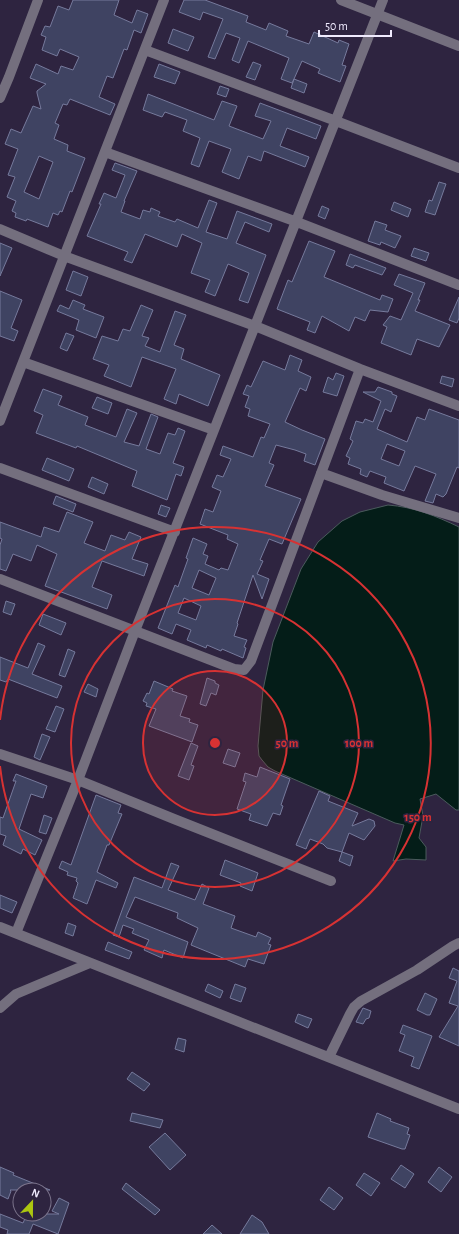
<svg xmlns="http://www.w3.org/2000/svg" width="459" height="1234" font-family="'Alegreya Sans',sans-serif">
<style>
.water{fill:#041d18;stroke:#4b5b5d}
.building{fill:#3f4362;stroke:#767a9c;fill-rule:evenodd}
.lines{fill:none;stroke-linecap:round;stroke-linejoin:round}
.minor{stroke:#746f7e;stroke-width:10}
.ring{fill:none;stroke:#d73233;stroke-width:2}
.centre{fill:#d73233;stroke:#2e2440;stroke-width:2}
.ring-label{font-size:12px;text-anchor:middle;font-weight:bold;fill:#d73233;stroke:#2e2440;stroke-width:3;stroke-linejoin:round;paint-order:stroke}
</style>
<rect width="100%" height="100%" fill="#2e2440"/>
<path class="water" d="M388 505C414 507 436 516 459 527V810H456L436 794 420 799 423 816 419 838 426 847V860L406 859 393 861 404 825 395 823 275 771 268 767 262 760 259 756 258 746 263 690 273 642 301 569 318 542 342 521 360 512Z"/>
<path class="building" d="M73 0H119L114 15 132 23 137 10 148 14 141 33 134 30 127 50 124 49 113 78 107 76 99 97 115 104 110 115 70 99 67 105 63 104 55 123 59 125 54 139 68 145 67 151 85 158 72 192 70 191 62 212 60 211 58 215 53 213 48 227 27 219 26 221 15 217 16 213 12 211 16 201 7 197 15 177 8 175 18 149 5 144 11 129 21 133 33 106 41 109 37 93V91L46 84 30 78 36 64 58 74 61 66 73 70 79 57 60 49 57 56 42 50 46 37 41 35 45 26 50 27 58 6 69 10ZM39 156 53 162 39 199 24 192Z
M184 0H205L248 16 246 22 266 30 269 23 288 31 286 36 309 44 314 32 338 43 339 40 349 44 342 65 346 66 340 82 318 73 320 69 302 61 294 79 307 84 304 93 291 88 294 79 292 83 281 79 289 58 248 41 239 63 232 60 240 38 226 33 215 59 208 57 223 19 203 12 200 20 179 12Z
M173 29 194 37 188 51 168 43Z
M253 62 261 65 255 80 246 77Z
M159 64 180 72 175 84 154 77Z
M220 86 229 89 226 97 217 94Z
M148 94 214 120 222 101 237 106 229 126 263 139 271 121 255 116 260 103 321 126 316 139 287 128 280 146 309 157 305 167 264 151 261 161 248 156 239 179 222 172 231 149 209 141 199 167 191 164 200 138 183 131 187 120 165 112 162 117 143 110Z
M115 163 137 171 124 201H125L121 212 140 219 143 210 150 212 151 208 160 212 158 216 175 222 177 219 198 228 209 200 217 203 206 232 227 239 237 211 272 224 269 232 245 222 236 243 266 255 248 303 239 300 249 273 228 264 215 296 205 292 210 280 191 273 202 243 182 234 177 247 145 234 132 263 124 260 128 252 87 236 101 204H99L104 193 116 198 125 175 112 170Z
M439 182 446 184 435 215 425 212 429 200 432 201Z
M394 202 411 209 408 217 391 210Z
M322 206 329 209 325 219 318 216Z
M375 221 387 225 385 230 401 236 395 248 381 242 380 245 368 241Z
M309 241 335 251 324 277 380 300 382 295 393 299 388 312 370 310 365 321 355 317 349 331 322 316 315 333 307 330 310 322 277 309 288 280 292 282Z
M0 243 12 248 0 276Z
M414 248 429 253 426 261 411 256Z
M350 254 386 268 382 275 355 265 353 268 346 265Z
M73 271 88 277 81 296 66 290Z
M399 274 425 283 418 300H420L415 311 450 325 439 347 417 339 411 355 381 343 387 327 383 325 390 316 401 320 413 293 394 285Z
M0 291 22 300 11 328 18 331 14 341 0 336Z
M459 297V318L457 323 449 320Z
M73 300 85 305 83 309 104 317 96 338 76 330 79 320 57 311 60 305 69 309Z
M141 305 153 310 142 336 149 338 145 346 160 352 175 311 186 315 174 345 184 349 181 359 220 375 208 406 179 394 176 404 164 399 176 369 142 357 131 387 104 376 109 365 93 359 102 336 118 341 123 329 130 331Z
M66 333 74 336 67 351 60 348Z
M290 355 302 360 298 371 311 377 306 391 300 388 285 422 302 430 325 439 315 465 304 461 306 454 295 450 276 445 269 463 274 465 265 486 301 499 282 544 269 539 260 560 263 561 257 574 269 579 262 599 253 575 237 623 238 624 234 636 247 640 244 647 246 648 243 658 222 649 221 651 207 645 206 648 187 640 191 630 176 624 172 634 158 628 175 585 178 587 188 559 186 558 193 538 207 544 203 554 208 556 205 564 219 570 221 568 228 570 238 544 227 539 228 535 200 524 205 509 213 512 221 491 212 487 217 475 223 477 231 459 220 455 223 446 253 457 261 437 264 438 270 424 248 416 250 409 245 407 249 396 243 394 247 385 251 387 263 361 285 370ZM199 570 216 578 209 595 192 588ZM184 598 201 606 196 620 178 613Z
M336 373 344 376 337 396 323 392 328 377 333 380Z
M442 376 454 379 452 387 440 383Z
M378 387 392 392V394L397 396 391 412 385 409 377 429 407 442 417 417 425 420 429 409 459 420V468L457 467 446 494 443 497 436 494 433 503 425 501 436 474 415 466 404 491 384 483 386 477 370 471 367 477 360 474 361 469 348 464 350 458 346 456 353 441 350 439 356 421 363 423 365 419 373 422 381 401 363 392H375ZM387 444 405 451 399 466 381 459Z
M43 389 62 396 58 405 88 417 85 425 116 437 127 409 137 413 124 442 139 446 151 414 158 417 146 449 160 454 168 433 175 435 178 428 185 431 173 463 184 467 181 476 176 474 167 500 132 486 137 471 77 446 76 448 36 433 43 415 34 411Z
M97 397 112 403 108 414 92 408Z
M47 458 74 469 69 481 42 470Z
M92 477 108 484 104 494 88 487Z
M56 496 76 504 73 512 53 504Z
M161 505 170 508 166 517 158 514Z
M67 512 93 522 84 543 105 551 111 535 125 540 129 532 141 537 132 559 148 564 144 576 102 561 92 587 112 595 107 609 45 586 57 554 37 545 31 561 13 554 6 571 0 569V545L2 539 0 538V522L41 537 44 527 59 532Z
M6 601 15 604 11 615 3 612Z
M43 614 66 623 61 635 39 625Z
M38 643 45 646 32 674 62 686 57 698 8 679 6 682 0 680V657L28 668Z
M68 649 75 652 65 677 59 675Z
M207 678 215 681V683L219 685 216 695 211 693 206 706 200 704Z
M154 681 173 689 172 691 187 696 180 716 190 719 189 722 198 725 192 742 149 726 156 709 146 706 147 703 143 701 147 693 149 694Z
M88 684 98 689 96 697 84 692Z
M56 706 64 709 55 732 46 729Z
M42 734 50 737 40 760 34 757Z
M191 743 198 746 191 765 194 766 189 780 178 776Z
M228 749 240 753 235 767 223 763Z
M260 767 290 779 281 805 283 806 280 815 273 813 267 826 249 820 251 814 237 809 246 782 243 781 245 773 257 777Z
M16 774 47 786 43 798 31 794 19 829 42 840 35 855 23 849 21 854 3 845 6 836 0 834V817L3 818 16 781H13Z
M319 791 330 796 328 801 358 813 352 826 369 819 374 821 375 826 364 840 349 833 342 852 327 848 323 844 310 839 306 849 296 845Z
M96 795 121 805 118 813 122 814 109 845H107L97 872 118 883 116 888 96 880 87 904 73 898 78 883 76 881 77 878 67 875 68 872 59 868 62 861 71 865Z
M44 815 52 818 46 834 39 832Z
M342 852 353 856 350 866 339 861Z
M225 860 258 873 252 891 240 886 241 883 220 875Z
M171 863 179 866 168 890 195 900 202 884 209 888 203 904 235 916 231 928 256 937 258 932 271 938 268 944 271 945 264 964 248 959 245 967 191 945 198 928 177 918 178 913 135 897 126 917 188 942 183 958 164 950 162 958 144 950 149 940 132 933 134 929 123 925 119 937 113 935 134 877 162 888Z
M0 895 17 902 12 913 0 908Z
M68 923 76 926 73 936 65 933Z
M108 942 132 952 129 959 105 950Z
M453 968 459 971V1046L439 1037 458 1006 449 1003 457 981 449 978Z
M208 984 223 991 220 998 205 991Z
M235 984 246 988 241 1002 230 998Z
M425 993 437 999 430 1015H427L417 1010Z
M363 1008 371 1011 369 1018 366 1019 363 1024 356 1022Z
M298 1014 312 1019 308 1028 295 1022Z
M403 1025 432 1036 419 1069 411 1066 414 1057 399 1051 405 1035 400 1033Z
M178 1038 186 1040 184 1052 175 1049Z
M132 1072 150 1084 144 1091 127 1079Z
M132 1113 163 1120 160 1128 130 1121Z
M377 1113 391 1119 390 1121 409 1128 407 1134 410 1135 405 1149H402L368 1137Z
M165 1133 186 1155 170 1170 149 1147Z
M401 1165 414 1174 405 1188 391 1179Z
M0 1167 14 1173 13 1175 50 1190H10L11 1191 8 1199 0 1195Z
M439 1167 452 1177 441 1192 428 1182Z
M364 1173 380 1183 371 1196 356 1185Z
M126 1183 160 1210 155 1215 122 1189Z
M329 1187 343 1198 334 1210 320 1200Z
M59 1198 69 1203 58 1234 33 1224 29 1234H7L8 1230 0 1227V1214L23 1223 27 1214H59L52 1211Z
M252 1215 262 1222 269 1234H240Z
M212 1225 222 1234H203Z"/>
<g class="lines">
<path class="minor" d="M341 0 459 46
M145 50 336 121 459 168
M0 98 9 77 38 0
M105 152 297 222 459 285
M0 229 64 256 255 326 360 369 459 406
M23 362 214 430
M0 421 164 0
M0 468 175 532
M321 473 382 495 459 518
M0 579 234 669 244 670 251 661 360 369
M0 754 78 780 174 819 331 881
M0 927 459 1109
M16 933 78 780 135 631 383 0
M0 1008 16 994 90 963
M329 1057 350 1014 354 1007 361 1001 417 970 453 946 459 943"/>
</g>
<circle cx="215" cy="743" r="72" fill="#d73233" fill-opacity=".12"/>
<g class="ring">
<circle cx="215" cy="743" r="72"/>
<circle cx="215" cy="743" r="144"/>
<path d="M0 720A216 216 0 1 1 0 766"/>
</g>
<circle cx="215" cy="743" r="6" class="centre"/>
<g class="ring-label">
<text x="287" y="747">50 m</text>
<text x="359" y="747">100 m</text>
<text x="418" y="821">150 m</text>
</g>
<g transform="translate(32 1202) rotate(22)"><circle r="19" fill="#2e2440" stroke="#7c748c"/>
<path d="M0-3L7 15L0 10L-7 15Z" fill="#adc610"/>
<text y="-6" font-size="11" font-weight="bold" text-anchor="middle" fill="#f0ebfe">N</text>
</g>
<path d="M319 30v6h72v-6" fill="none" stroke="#f0ebfe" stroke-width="2"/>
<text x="325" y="30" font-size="12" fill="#f0ebfe" stroke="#2e2440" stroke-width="3" paint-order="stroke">50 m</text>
</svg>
